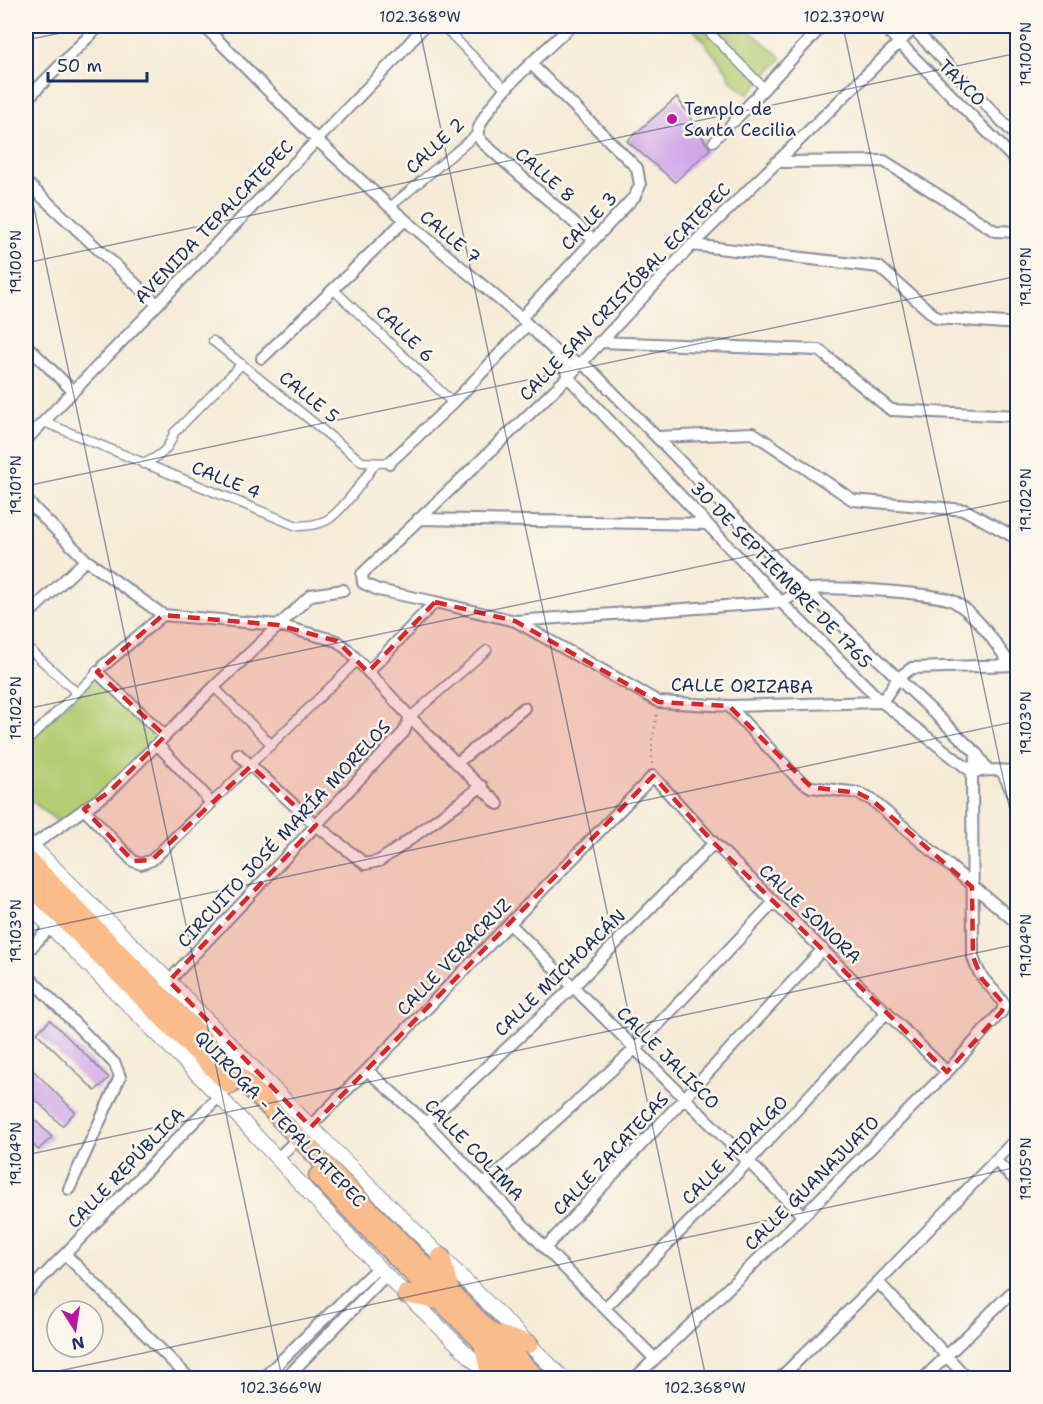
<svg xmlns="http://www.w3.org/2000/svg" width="1043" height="1404" font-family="'Shantell Sans',sans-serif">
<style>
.green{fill:#b4cd73;stroke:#687e68;stroke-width:1.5}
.building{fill:#d1a7e8}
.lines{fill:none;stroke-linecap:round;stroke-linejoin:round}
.pedestrian-casing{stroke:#888d9a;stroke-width:11}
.minor-casing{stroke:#888d9a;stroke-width:14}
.tertiary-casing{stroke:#888d9a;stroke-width:16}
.primary-casing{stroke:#888d9a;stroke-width:21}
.path{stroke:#888d9a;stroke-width:2;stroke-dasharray:1.5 4.5;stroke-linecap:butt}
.pedestrian{stroke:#fff;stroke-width:8}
.minor{stroke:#fff;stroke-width:10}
.tertiary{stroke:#fff;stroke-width:14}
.primary{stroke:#f9bc8a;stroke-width:18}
.marked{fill:#d62828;fill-opacity:0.2;stroke:#d62828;stroke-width:4.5;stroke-dasharray:12 8;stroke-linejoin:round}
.ticks{fill:none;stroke:#1b2f5e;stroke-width:1.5;stroke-opacity:0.45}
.poi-dot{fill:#b5179e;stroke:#fbf7ec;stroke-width:2}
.labels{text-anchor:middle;stroke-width:5;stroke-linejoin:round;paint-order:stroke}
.street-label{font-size:18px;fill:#1b2f5e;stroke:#fbf7ec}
.poi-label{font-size:18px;fill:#1b2f5e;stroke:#fbf7ec;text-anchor:start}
.neatline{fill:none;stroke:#1b2f5e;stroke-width:2}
.ticks-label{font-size:15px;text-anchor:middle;fill:#1b2f5e}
</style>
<rect width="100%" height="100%" fill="#fbf7ec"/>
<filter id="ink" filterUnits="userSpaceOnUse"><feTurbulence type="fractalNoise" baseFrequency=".0167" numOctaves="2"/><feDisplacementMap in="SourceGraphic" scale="12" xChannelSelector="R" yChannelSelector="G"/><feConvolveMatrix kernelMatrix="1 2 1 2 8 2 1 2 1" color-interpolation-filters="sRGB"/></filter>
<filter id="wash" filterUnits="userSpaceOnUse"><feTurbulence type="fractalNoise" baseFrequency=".008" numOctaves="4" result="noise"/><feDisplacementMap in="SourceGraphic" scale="24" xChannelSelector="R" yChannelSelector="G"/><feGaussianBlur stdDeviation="1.35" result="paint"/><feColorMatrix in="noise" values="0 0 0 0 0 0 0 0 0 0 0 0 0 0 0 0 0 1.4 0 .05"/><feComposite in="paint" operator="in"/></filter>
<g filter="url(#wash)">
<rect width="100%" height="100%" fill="#f6ebd7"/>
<path class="green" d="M691 26H744L782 58 748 94 731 81 726 70Z
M97 674 163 736 108 792 61 824 26 797V744Z"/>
<g id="blocks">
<path class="building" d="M677 97 710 149 675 182 627 141Z
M50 1020 109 1078 95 1091 37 1033Z
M26 1063 75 1112 62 1126 26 1090Z
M26 1111 52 1137 38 1150 26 1137Z"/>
</g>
</g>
<g filter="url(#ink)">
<use href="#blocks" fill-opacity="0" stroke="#888d9a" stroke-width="1.5"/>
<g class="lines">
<defs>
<path id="pedestrian" d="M443 26 504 88
M703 26 765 89
M800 26 811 36
M713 142 734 121
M390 207 477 134
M334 290 453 403
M213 341 362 462 389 463
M44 422 297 526C306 526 316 525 325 521 340 515 365 478 375 464
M143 464C160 456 168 451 174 433L242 364
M26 646 76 692
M214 687 272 745
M410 717 487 650
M26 742 100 670
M210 804 358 660"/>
<path id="minor" d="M204 26 317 140 390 207 521 318 562 358 568 377 781 602 882 702 972 772 988 770 1018 771
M571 26C545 51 485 100 477 134L482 142 594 240
M883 26 1018 163
M911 26 1018 138
M916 26 692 245 568 377 362 574 363 583 378 590 435 602 515 621 781 602C789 598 798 592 806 590 824 585 938 593 953 601 978 615 994 642 1011 665
M26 100 99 26
M734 121 822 26
M776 162 884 161 995 231 1018 232
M26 182 157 304
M692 245 879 267 937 318 1018 324
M521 318 635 196 640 185 637 168 531 64
M599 342 819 350 891 410 1018 416
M26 345 73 391
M262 358 405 220
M562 358 581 363 594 373 806 590 977 754 988 770
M657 437 753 433 853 500 965 510 1018 539
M26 440 317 140 400 54 424 26
M389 463 453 403 527 325
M26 500 86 560 163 615 278 625 337 641 348 650 410 717 498 804
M418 519 707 524
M26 616 86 560
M515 621 659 702 729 706 882 702 898 678 912 668 1017 665
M104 665 163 615
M97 672 165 736
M368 672 435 602
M729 706 798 779 811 787 858 793 872 800 1018 924
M238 754 316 825 365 864 379 861 394 851 482 786
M457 763 524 708
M1002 771 1018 804
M84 809 133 861 141 864 152 860 210 804 205 795 157 744
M26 850 109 792 214 687 311 595 343 590
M510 924 803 1216
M26 953 54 923
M26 974 115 1064 120 1077 69 1189
M164 986 404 732 410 717
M367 1070 426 1123 545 1248 655 1359
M426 1123 573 987 714 843
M277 1159 367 1070 653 776 714 843 947 1072
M996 1161 1018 1183
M485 1184 635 1049 774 902
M545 1248 823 949
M65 1254 189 1378
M878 1282 967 1378
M26 1294 224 1091
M605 1308 748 1162 887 1012
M263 1378 378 1267
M286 1378 386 1275
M635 1378 803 1216 947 1072 1002 1011 1004 1004C992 985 980 982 973 957L972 772 977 754
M780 1378 878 1282 1018 1137
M924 1378 1018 1286"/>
<path id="tertiary" d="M26 840 169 981 311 1127 563 1378
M26 902 219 1096 378 1267 492 1378"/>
<path id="primary" d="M26 858C197 1031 363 1208 537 1378
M26 881 230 1085
M318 1176 392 1253 519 1378
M441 1257 450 1290
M406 1294 441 1301
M494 1334 529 1344
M483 1344 491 1377"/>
</defs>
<use href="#pedestrian" class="pedestrian-casing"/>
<use href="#minor" class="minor-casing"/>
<use href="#tertiary" class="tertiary-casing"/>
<use href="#primary" class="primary-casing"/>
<path class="path" d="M652 764V741L657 713"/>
<use href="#pedestrian" class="pedestrian"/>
<use href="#minor" class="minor"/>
<use href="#tertiary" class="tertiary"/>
<use href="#primary" class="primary"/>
</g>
</g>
<path class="marked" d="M435 602 515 621 659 702 729 706 811 787 858 793 872 800 972 887 973 957 982 979 1004 1004 1002 1011 947 1072 714 843 653 776 311 1127 169 981 316 825 251 766 152 860 133 861 84 809 109 792 165 736 97 672 163 615 278 625 337 641 368 672Z"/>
<path class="ticks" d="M419 26 706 1378M843 26 1018 848M26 40 96 26M26 170 282 1378M26 263 1018 53M26 486 1018 276M26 709 1018 499M26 932 1018 721M26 1155 1018 944M26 1378 1018 1167"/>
<circle class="poi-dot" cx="672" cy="119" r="6"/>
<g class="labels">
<g class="street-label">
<text transform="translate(962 83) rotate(45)" y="6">TAXCO</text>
<text transform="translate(435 146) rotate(-43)" y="6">CALLE 2</text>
<text transform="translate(545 175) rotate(41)" y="6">CALLE 8</text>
<text transform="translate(589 221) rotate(-47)" y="6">CALLE 3</text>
<text transform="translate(214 222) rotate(-46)" y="6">AVENIDA TEPALCATEPEC</text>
<text transform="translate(450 237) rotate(40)" y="6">CALLE 7</text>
<text transform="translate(625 292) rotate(-46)" y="6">CALLE SAN CRISTÓBAL ECATEPEC</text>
<text transform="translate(405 334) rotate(44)" y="6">CALLE 6</text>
<text transform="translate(309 397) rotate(39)" y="6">CALLE 5</text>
<text transform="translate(226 480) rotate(22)" y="6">CALLE 4</text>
<text transform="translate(781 575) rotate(46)" y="6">30 DE SEPTIEMBRE DE 1765</text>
<text transform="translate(742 686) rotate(1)" y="6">CALLE ORIZABA</text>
<text transform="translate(284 834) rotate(-47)" y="6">CIRCUITO JOSÉ MARÍA MORELOS</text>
<text transform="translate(810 914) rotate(44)" y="6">CALLE SONORA</text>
<text transform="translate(454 957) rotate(-46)" y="6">CALLE VERACRUZ</text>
<text transform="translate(560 973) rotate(-44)" y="6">CALLE MICHOACÁN</text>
<text transform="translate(668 1058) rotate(45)" y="6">CALLE JALISCO</text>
<text transform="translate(280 1119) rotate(46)" y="6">QUIROGA - TEPALCATEPEC</text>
<text transform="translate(474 1150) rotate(46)" y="6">CALLE COLIMA</text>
<text transform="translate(735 1150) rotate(-46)" y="6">CALLE HIDALGO</text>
<text transform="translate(611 1154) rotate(-47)" y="6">CALLE ZACATECAS</text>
<text transform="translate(126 1168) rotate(-46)" y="6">CALLE REPÚBLICA</text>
<text transform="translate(812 1183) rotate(-45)" y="6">CALLE GUANAJUATO</text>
</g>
<g class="poi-label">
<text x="684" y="115">Templo de<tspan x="684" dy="21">Santa Cecilia</tspan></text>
</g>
</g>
<rect width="1043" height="1404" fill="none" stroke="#fbf7ec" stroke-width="66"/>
<g transform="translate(75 1329) rotate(168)"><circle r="28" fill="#fbf7ec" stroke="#a1a7b3" stroke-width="1.5"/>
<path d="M0-4.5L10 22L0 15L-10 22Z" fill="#b5179e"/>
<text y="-9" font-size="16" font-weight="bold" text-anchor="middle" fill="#1b2f5e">N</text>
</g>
<path d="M48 72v9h99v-9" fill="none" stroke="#1b2f5e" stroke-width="3"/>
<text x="57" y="72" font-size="18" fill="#1b2f5e" stroke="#fbf7ec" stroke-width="4.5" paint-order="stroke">50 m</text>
<rect x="33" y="33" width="977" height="1338" class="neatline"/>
<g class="ticks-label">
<text x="420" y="22">102.368°W</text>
<text x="844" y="22">102.370°W</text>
<text transform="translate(1026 54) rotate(-90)" y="5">19.100°N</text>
<text transform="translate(16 262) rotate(-90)" y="5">19.100°N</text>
<text transform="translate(1026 277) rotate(-90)" y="5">19.101°N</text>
<text transform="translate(16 485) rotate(-90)" y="5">19.101°N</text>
<text transform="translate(1026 500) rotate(-90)" y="5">19.102°N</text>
<text transform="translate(16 708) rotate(-90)" y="5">19.102°N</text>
<text transform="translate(1026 723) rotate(-90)" y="5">19.103°N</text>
<text transform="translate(16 931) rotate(-90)" y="5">19.103°N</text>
<text transform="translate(1026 946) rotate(-90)" y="5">19.104°N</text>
<text transform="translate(16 1154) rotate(-90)" y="5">19.104°N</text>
<text transform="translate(1026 1169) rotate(-90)" y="5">19.105°N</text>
<text x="281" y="1393">102.366°W</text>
<text x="705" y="1393">102.368°W</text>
</g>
</svg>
